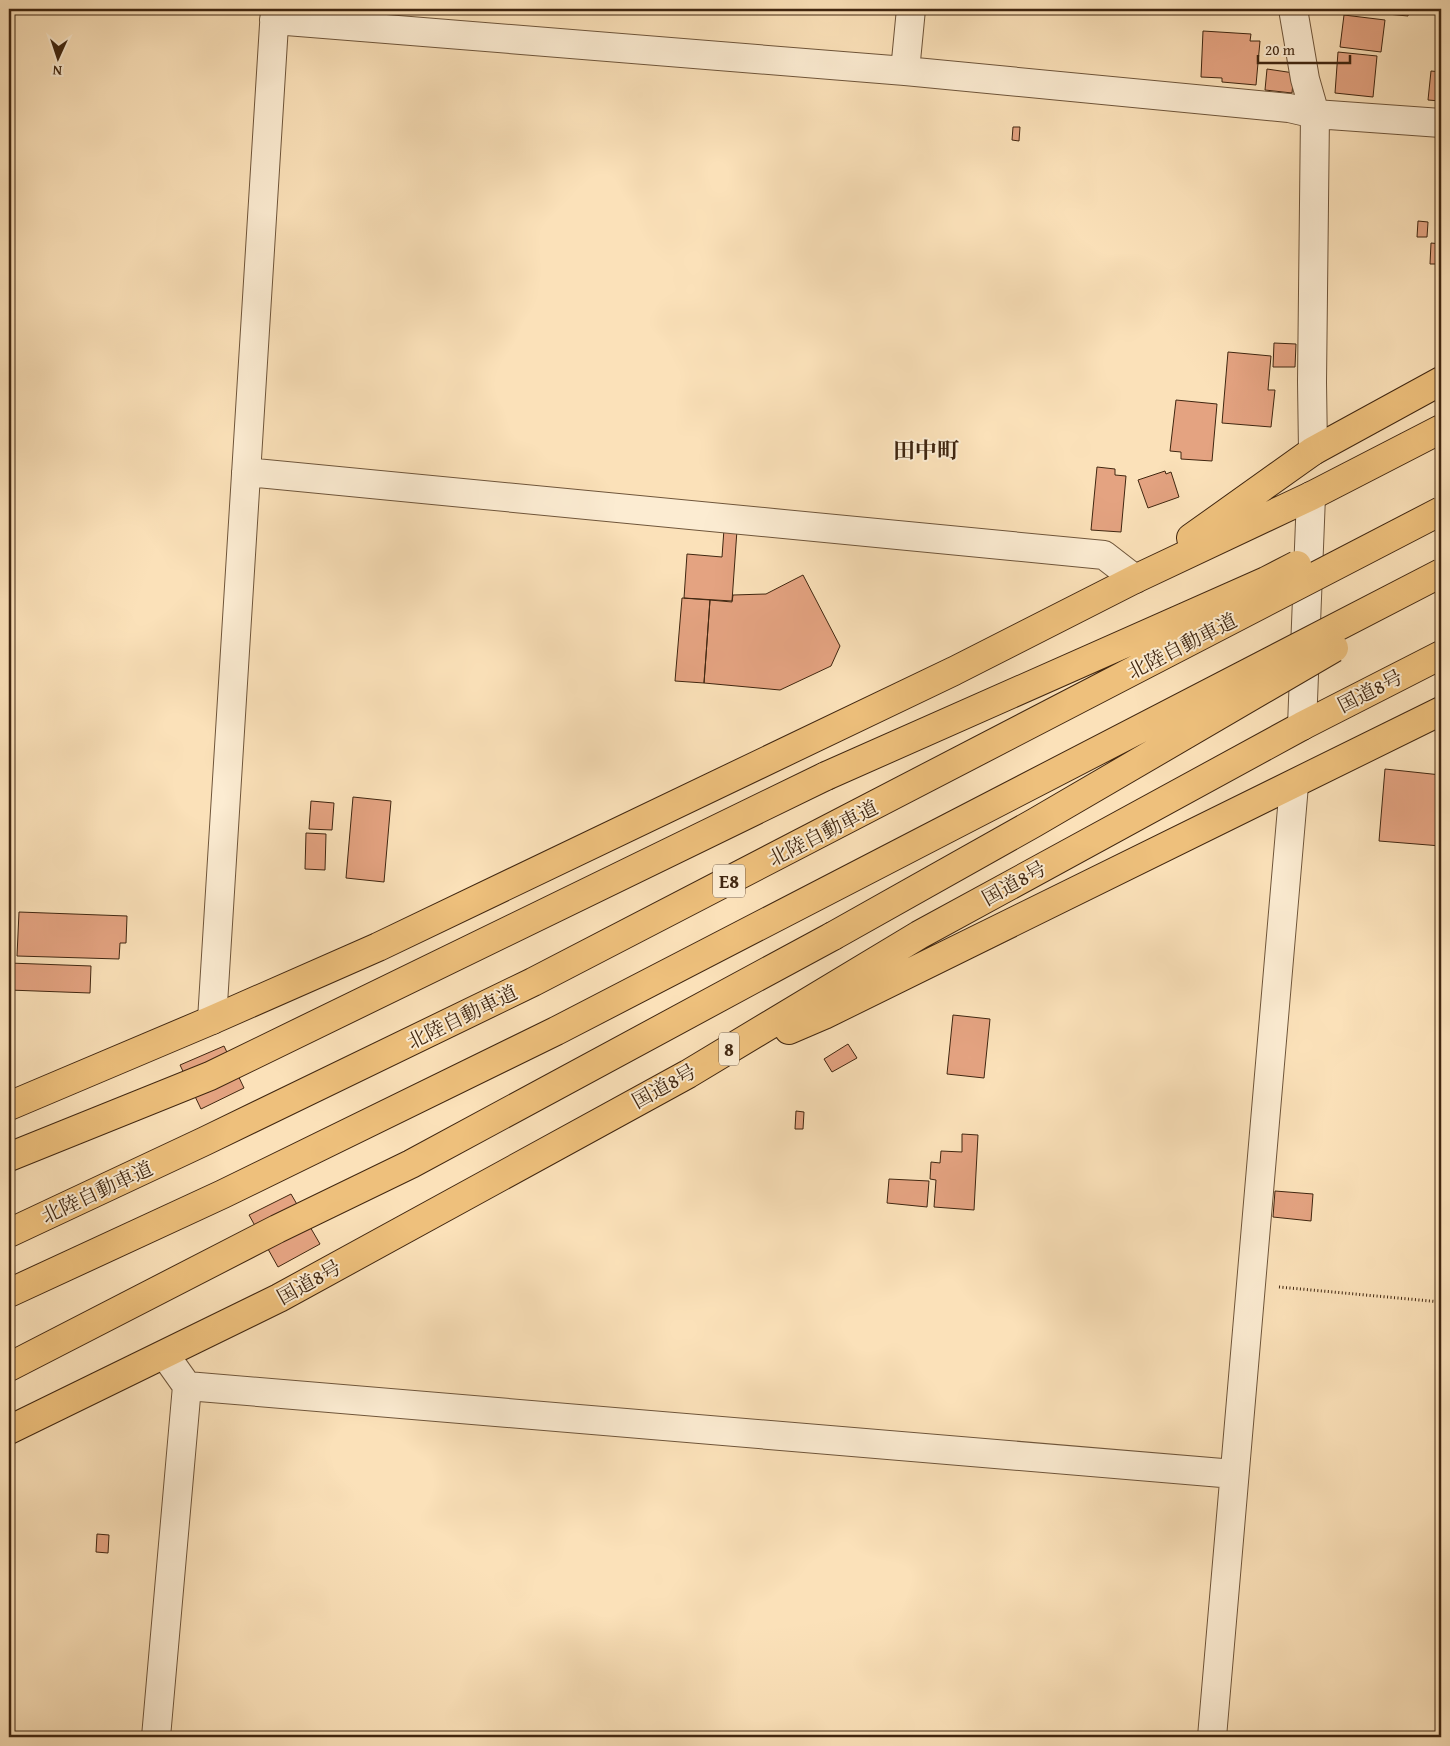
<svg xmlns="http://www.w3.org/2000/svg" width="1450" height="1746" font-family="'Gentium Book Plus','Noto Serif JP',serif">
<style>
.building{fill:#e4a381;stroke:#402610}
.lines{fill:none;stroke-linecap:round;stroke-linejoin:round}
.street-casing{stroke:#6f553a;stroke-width:30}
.highway-casing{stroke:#402610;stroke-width:30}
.path{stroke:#402610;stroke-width:3;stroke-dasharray:1 2.5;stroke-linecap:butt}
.street{stroke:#fcecd2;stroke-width:28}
.highway{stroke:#eec07c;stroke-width:28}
.highway-bridge-casing{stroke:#402610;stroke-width:30;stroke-linecap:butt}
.highway-bridge{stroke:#eec07c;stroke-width:28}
.labels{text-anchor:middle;stroke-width:4;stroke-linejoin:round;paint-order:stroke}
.shield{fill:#fcecd2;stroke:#78614a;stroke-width:1}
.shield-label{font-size:19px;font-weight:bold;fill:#402610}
.street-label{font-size:20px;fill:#402610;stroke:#fcecd2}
.quarter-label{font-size:22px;font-weight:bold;fill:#402610;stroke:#fcecd2}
</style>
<rect width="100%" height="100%" fill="#fbe1b9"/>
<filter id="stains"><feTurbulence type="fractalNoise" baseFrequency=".004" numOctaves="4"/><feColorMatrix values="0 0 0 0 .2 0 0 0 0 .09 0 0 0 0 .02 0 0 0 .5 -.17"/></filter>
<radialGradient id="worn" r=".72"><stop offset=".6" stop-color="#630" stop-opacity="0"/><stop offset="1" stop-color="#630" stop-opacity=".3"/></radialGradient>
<path class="building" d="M1329 9H1387L1386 10H1381L1380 13Z
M1387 9H1409L1408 16 1387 14Z
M1344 15 1385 20 1381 52 1340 47Z
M1203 31 1251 34 1250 41H1260L1256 85 1222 82V78L1201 77Z
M1338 52 1377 56 1373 97 1335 93Z
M1267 69 1294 73 1292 93 1265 90Z
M1431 71 1441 72 1440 101 1428 100Z
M1013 127H1020L1019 141 1012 140Z
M1418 221 1428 222 1427 237H1417Z
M1431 243 1441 244 1440 264H1430Z
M1274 343 1296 344 1295 367H1273Z
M1228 352 1271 356 1268 390H1275L1271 427 1222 423Z
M1176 400 1217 404 1212 461 1181 459V452L1170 451Z
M1097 467 1115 469V475L1126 476 1121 532 1091 530Z
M1165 471 1166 474 1171 472 1179 497 1148 508 1138 480Z
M724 529 737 530 732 601 684 598 687 554 722 557Z
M803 575 840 646 831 666 780 690 704 683 710 600 732 602 733 595 766 594Z
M682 598 710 600 704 683 675 681Z
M1385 769 1441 775V846L1379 841Z
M353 797 391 801 384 882 346 878Z
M311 801 334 803 332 830 309 829Z
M306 833 326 834 325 870 305 869Z
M19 912 127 916 126 943H120L119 959 17 956Z
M9 963 91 966 90 993 9 990Z
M953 1015 990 1019 984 1078 947 1074Z
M848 1044 857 1058 832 1072 824 1059Z
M224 1046 244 1088 201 1109 180 1065Z
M796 1111 804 1112 803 1129H795Z
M962 1134 978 1135 974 1210 934 1207 936 1180 930 1179 931 1162 940 1163 941 1151 962 1152Z
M889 1179 929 1181 927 1207 887 1203Z
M1275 1191 1313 1194 1311 1221 1273 1217Z
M291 1194 320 1244 278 1267 249 1215Z
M97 1534 109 1535 108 1553 96 1552Z"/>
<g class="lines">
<defs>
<path id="street" d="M1293 9 1305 79 1315 114 1312 382 1313 451
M274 20 905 71 1289 108 1315 114 1441 123
M905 71 911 9
M246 472 1104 555 1135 579
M1302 726 1311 496
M212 1020 275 9
M187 1386 1234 1474
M156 1737 187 1386 165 1355
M1212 1737 1294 785"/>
<path id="highway" d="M1191 538 1313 451 1441 381
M789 1030 824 1015 1441 711
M9 1106 212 1020 378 947 954 671 1135 579 1311 496 1441 429
M9 1157 210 1076 826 776
M9 1367 277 1229 411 1164 833 936
M9 1430 279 1298 688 1074 919 935 1302 726 1441 655"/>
</defs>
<use href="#street" class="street-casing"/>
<use href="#highway" class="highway-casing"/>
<path class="path" d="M1279 1287 1441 1302"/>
<use href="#street" class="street"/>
<use href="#highway" class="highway"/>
<defs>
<path id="highway-bridge" d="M826 776 1266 581 1297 565
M833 936 1034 823 1334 648
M9 1233 205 1141 533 982 1441 511
M9 1293 223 1194 556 1031 1441 573"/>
</defs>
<use href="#highway-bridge" class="highway-bridge-casing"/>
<use href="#highway-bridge" class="highway-bridge"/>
</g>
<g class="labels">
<g class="shield">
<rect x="713" y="864.5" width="32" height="33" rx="4"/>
<rect x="719" y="1032.5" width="20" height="33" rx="4"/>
</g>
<g class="shield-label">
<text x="729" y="888">E8</text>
<text x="729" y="1056">8</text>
</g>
<g class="street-label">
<text transform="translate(1182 646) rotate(-27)" y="7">北陸自動車道</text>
<text transform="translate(1370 691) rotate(-27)" y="7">国道8号</text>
<text transform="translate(823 833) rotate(-27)" y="7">北陸自動車道</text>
<text transform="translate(1014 883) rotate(-29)" y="7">国道8号</text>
<text transform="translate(462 1017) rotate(-26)" y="7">北陸自動車道</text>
<text transform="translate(664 1086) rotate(-29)" y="7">国道8号</text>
<text transform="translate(97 1192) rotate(-25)" y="7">北陸自動車道</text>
<text transform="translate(309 1282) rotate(-29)" y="7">国道8号</text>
</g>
<g class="quarter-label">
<text x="926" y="458">田中町</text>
</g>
</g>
<rect width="1450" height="1746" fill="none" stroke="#fbe1b9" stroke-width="30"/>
<rect x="10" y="10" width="1430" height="1726" fill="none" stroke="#402610" stroke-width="2.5"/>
<rect x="15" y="15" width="1420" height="1716" fill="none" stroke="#402610"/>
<g transform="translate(58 58) rotate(183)" stroke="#fcecd2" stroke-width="4" paint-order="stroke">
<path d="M0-4L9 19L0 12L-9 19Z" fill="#402610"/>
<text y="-8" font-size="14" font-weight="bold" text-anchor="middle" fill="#402610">N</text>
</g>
<path d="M1258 55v8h92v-8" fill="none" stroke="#402610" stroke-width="2.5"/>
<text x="1265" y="55" font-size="15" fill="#402610" stroke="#fcecd2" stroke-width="4" paint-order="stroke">20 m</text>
<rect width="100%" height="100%" filter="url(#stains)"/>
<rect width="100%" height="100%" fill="url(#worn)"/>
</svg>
